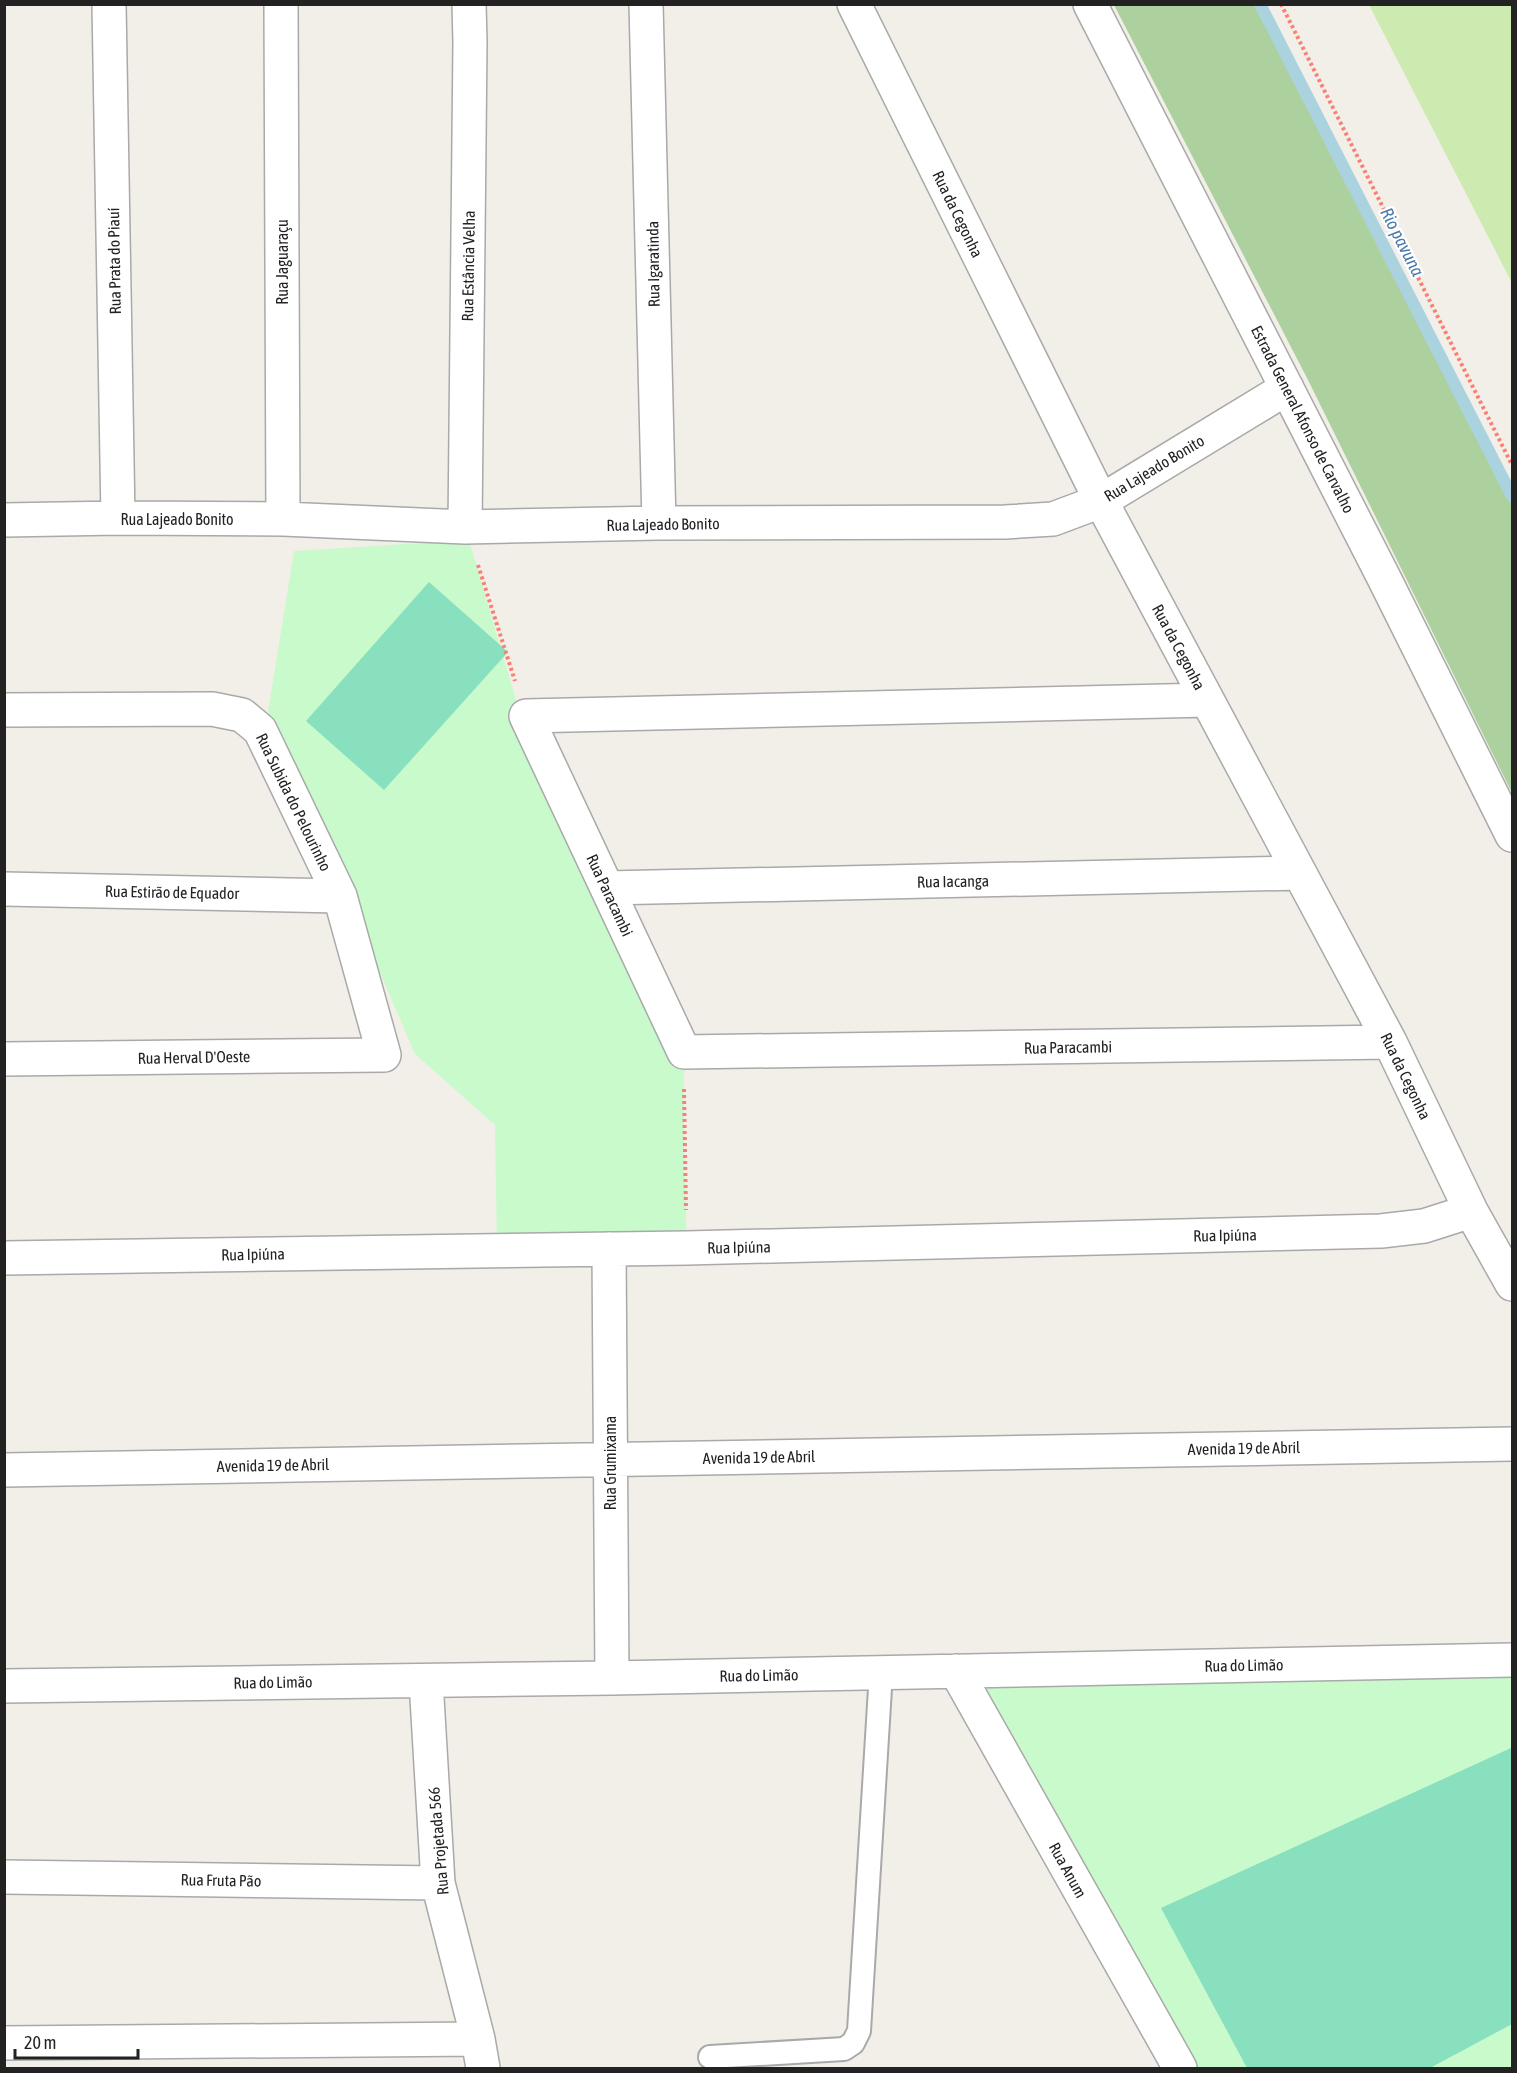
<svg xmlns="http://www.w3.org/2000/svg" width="1517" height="2073" font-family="'Asap Condensed',sans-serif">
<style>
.grass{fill:#cdebb0}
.forest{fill:#add19e}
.park{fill:#c8facc}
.pitch{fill:#88e0be}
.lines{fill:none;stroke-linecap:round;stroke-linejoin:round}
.stream{stroke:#aad3df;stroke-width:12}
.lane-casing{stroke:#a9a9a9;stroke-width:26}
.street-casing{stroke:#a9a9a9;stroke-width:36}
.path{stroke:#fa8072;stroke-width:4;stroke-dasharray:3 3;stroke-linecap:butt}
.lane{stroke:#fff;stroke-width:22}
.street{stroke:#fff;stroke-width:33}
.labels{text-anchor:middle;stroke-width:4.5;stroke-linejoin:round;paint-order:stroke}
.street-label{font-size:16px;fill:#222;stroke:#fff}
.water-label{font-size:18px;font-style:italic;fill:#4a7aab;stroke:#fff}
</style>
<rect width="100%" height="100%" fill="#f2efe9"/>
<path class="grass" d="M1369 5H1512V283Z"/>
<path class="forest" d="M1114 5H1261L1512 502V793L1308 380Z"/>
<path class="park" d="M469 540 521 717 684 1052V1154L687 1248 497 1250 495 1125 415 1054 268 712 294 551Z
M1512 1669V2068H1192L977 1681Z"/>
<path class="pitch" d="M429 582 508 652 384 790 306 721Z
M1511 1748 1512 2024 1430 2068H1247L1161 1908Z"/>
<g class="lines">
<path class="stream" d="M1260 4 1512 496"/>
<defs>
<path id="lane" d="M710 2057 844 2049 853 2043 859 2031 881 1672"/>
<path id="street" d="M109 4 118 518
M281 4 283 519
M646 4 659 523
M854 4 1101 501 1390 1042 1471 1211 1512 1284
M1090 4 1384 578 1512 835
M4 520 118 518 283 519 465 527 659 523 1005 522 1053 519 1101 501 1287 388
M465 527 470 42 469 4
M1207 700 526 716 684 1052 1390 1042
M4 710 212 709 242 715 260 730 340 896 384 1055 4 1059
M607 888 1299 873
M4 889 340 896
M609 1249 612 1678
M4 1258 687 1248 1381 1231 1424 1226 1471 1211
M4 1470 1512 1444
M956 1671 1180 2068
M426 1681 438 1883 478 2039 483 2068
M4 1686 612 1678 1512 1660
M4 1877 438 1883
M4 2043 478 2039"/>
</defs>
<use href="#lane" class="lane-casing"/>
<use href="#street" class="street-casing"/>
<path class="path" d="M1281 4 1512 465
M478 565 515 681
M684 1089 686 1210"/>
<use href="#lane" class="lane"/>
<use href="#street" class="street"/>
</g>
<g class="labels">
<g class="street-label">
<text transform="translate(958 214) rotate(64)" y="6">Rua da Cegonha</text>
<text transform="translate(114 261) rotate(-91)" y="6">Rua Prata do Piauí</text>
<text transform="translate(282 262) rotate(-90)" y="6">Rua Jaguaraçu</text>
<text transform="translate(653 264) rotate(-91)" y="6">Rua Igaratinda</text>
<text transform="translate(468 266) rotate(-89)" y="6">Rua Estância Velha</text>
<text transform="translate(1303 419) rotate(63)" y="6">Estrada General Afonso de Carvalho</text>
<text transform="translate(1154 468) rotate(-31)" y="6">Rua Lajeado Bonito</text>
<text x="177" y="525">Rua Lajeado Bonito</text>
<text transform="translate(663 524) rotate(-1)" y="6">Rua Lajeado Bonito</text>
<text transform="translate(1179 647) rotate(62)" y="6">Rua da Cegonha</text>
<text transform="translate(294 802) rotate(64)" y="6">Rua Subida do Pelourinho</text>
<text transform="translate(953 881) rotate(-1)" y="6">Rua Iacanga</text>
<text transform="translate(172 892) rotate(1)" y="6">Rua Estirão de Equador</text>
<text transform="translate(610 895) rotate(65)" y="6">Rua Paracambi</text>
<text transform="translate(1068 1047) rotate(-1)" y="6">Rua Paracambi</text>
<text transform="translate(194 1057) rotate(-1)" y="6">Rua Herval D'Oeste</text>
<text transform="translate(1406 1076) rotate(64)" y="6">Rua da Cegonha</text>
<text transform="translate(1225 1235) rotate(-1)" y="6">Rua Ipiúna</text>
<text transform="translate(739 1247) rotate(-1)" y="6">Rua Ipiúna</text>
<text transform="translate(253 1254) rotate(-1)" y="6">Rua Ipiúna</text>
<text transform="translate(1244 1448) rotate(-1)" y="6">Avenida 19 de Abril</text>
<text transform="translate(759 1457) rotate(-1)" y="6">Avenida 19 de Abril</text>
<text transform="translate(610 1463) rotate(-90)" y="6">Rua Grumixama</text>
<text transform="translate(273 1465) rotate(-1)" y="6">Avenida 19 de Abril</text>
<text transform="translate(1244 1665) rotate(-1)" y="6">Rua do Limão</text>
<text transform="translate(759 1675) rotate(-1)" y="6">Rua do Limão</text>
<text transform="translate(273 1682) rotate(-1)" y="6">Rua do Limão</text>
<text transform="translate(438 1841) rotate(-95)" y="6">Rua Projetada 566</text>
<text transform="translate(1068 1870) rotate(61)" y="6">Rua Anum</text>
<text transform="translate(221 1880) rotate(1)" y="6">Rua Fruta Pão</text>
</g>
<g class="water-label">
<text transform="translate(1402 242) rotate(63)" y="6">Rio pavuna</text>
</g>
</g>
<rect width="1517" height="2073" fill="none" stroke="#222222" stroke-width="12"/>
<path d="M15 2049v9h123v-9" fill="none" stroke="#222222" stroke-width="3"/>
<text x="24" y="2049" font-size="18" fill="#222222" stroke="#ffffff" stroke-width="4.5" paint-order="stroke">20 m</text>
</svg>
